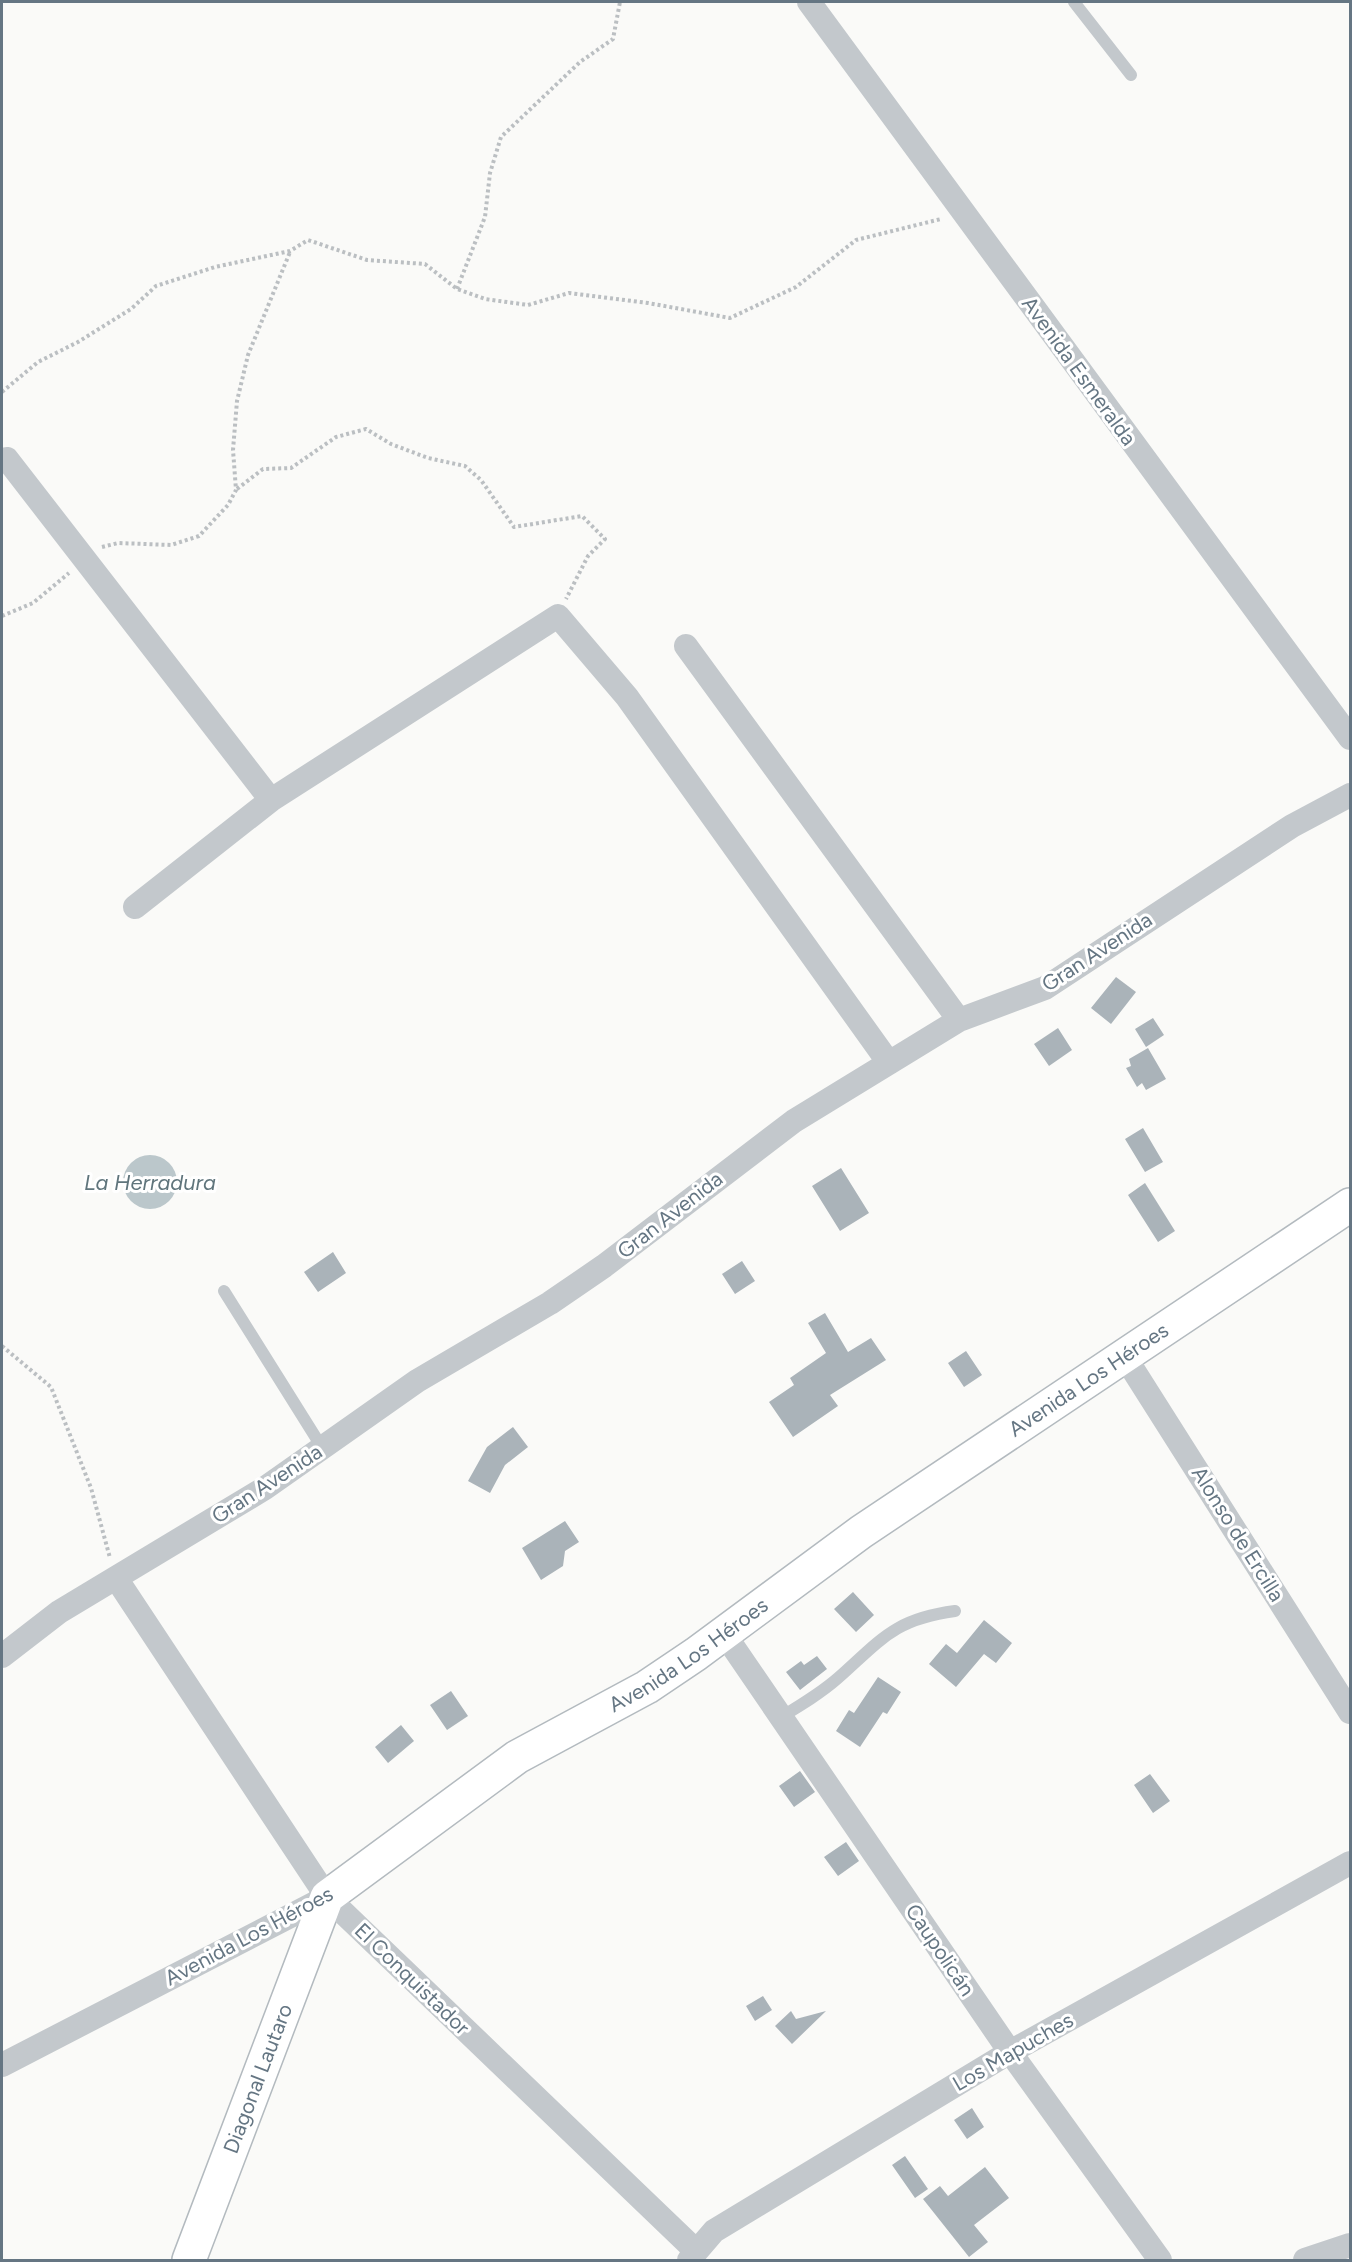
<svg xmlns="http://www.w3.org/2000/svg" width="1352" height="2262" font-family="Figtree,sans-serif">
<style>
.water{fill:#bbc7cb}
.building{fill:#aab3b9}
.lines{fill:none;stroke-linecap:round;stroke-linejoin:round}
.secondary-casing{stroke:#b3babf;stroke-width:36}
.path{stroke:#bbbfc2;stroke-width:4;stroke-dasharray:3 3;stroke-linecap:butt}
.lane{stroke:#c3c8cc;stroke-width:12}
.street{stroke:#c3c8cc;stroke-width:24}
.secondary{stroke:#fff;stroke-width:33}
.labels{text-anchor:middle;stroke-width:6;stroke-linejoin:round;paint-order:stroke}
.street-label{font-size:21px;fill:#657683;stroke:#fff}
.water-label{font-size:22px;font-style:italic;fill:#60757c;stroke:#fff}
</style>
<rect width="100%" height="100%" fill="#fafaf8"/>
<path class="water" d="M123 1182a27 27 0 1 1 54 0a27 27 0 1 1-54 0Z"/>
<path class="building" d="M1116 977 1136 992 1111 1024 1091 1008Z
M1153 1018 1164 1035 1146 1047 1135 1029Z
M1058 1028 1072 1050 1049 1066 1034 1044Z
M1148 1048 1166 1079 1146 1090 1142 1083 1137 1087 1126 1068 1131 1066 1129 1059Z
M1143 1128 1163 1162 1145 1172 1125 1139Z
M841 1168 869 1213 840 1231 812 1186Z
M1145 1183 1175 1231 1158 1242 1128 1195Z
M333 1252 346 1273 318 1292 304 1272Z
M742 1261 755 1281 735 1294 722 1274Z
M825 1313 848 1352 871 1338 886 1360 830 1395 838 1406 793 1437 769 1402 794 1385 790 1378 826 1353 808 1323Z
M966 1351 982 1375 964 1387 948 1363Z
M513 1427 528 1447 505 1465 490 1493 468 1481 487 1447Z
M565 1521 579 1542 565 1551 563 1566 541 1580 522 1548Z
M853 1592 874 1615 856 1632 834 1609Z
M984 1620 1012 1643 996 1663 984 1654 956 1687 929 1664 946 1644 957 1653Z
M817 1656 827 1669 800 1690 786 1672 801 1661 804 1665Z
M878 1677 901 1692 887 1714 883 1712 860 1747 836 1731 849 1710 854 1713Z
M451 1691 468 1716 447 1730 430 1705Z
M401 1725 414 1741 388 1763 375 1747Z
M800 1771 815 1792 794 1807 779 1786Z
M1150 1774 1170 1801 1153 1813 1134 1785Z
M846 1842 859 1861 838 1876 824 1857Z
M763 1996 772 2010 755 2021 746 2006Z
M791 2011 796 2019 826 2011 792 2044 775 2026Z
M972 2108 984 2127 967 2139 954 2120Z
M905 2156 928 2189 915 2198 892 2165Z
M985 2167 1009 2198 974 2225 988 2242 969 2257 923 2199 940 2186 948 2196Z"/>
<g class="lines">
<defs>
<g id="secondary">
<path id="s1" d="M189 2260 327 1897 517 1757 647 1687 696 1654 861 1532 1350 1205"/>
</g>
</defs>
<use href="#secondary" class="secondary-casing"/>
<path class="path" d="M457 289 485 217 490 173 501 137 580 62 613 39 620 2
M2 392 38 362 78 342 131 309 156 286 215 267 290 251 308 240 367 260 425 264 457 289 485 299 528 305 569 293 648 303 730 318 796 287 856 240 941 219
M237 489 263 469 291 468 336 437 366 429 391 444 428 458 465 466 481 480 514 527 582 516 605 539 588 556 566 599
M102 547 118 543 171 545 199 536 228 505 236 490 233 450 237 401 248 355 290 252
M2 616 33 603 69 573
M2 1346 51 1387 91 1488 110 1558"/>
<path class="lane" d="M1074 2 1131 75
M224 1291 323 1449
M781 1717C801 1705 821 1693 838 1678 881 1640 894 1619 955 1611"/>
<path class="street" d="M809 2 1350 738
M7 459 271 800
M686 646 959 1020
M135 907 271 800 558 616 627 697 889 1063
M1125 1357 1350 1712
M116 1578 327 1897 695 2250
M725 1635 1010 2052 1160 2260
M2 1656 59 1612 265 1488 417 1381 550 1303 604 1266 794 1121 959 1020 1045 988 1292 826 1350 795
M2 2065 327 1897
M689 2260 714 2231 1010 2052 1350 1863
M1305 2260 1350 2245"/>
<use href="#secondary" class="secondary"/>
</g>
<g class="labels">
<g class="street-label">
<text transform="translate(1079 371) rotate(54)" y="7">Avenida Esmeralda</text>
<text transform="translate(1097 952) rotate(-33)" y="7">Gran Avenida</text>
<text transform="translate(670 1215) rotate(-38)" y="7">Gran Avenida</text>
<text dy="7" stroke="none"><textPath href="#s1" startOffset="1310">Avenida Los Héroes</textPath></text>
<text transform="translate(267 1484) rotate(-33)" y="7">Gran Avenida</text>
<text transform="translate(1238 1534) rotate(58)" y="7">Alonso de Ercilla</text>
<text dy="7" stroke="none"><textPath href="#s1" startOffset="824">Avenida Los Héroes</textPath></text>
<text transform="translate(249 1936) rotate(-28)" y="7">Avenida Los Héroes</text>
<text transform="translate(940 1950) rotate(56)" y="7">Caupolicán</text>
<text transform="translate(412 1979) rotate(44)" y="7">El Conquistador</text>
<text transform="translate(1013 2052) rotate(-30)" y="7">Los Mapuches</text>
<text dy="7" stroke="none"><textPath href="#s1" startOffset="194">Diagonal Lautaro</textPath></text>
</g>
<g class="water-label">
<text x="150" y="1190">La Herradura</text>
</g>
</g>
<rect width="1352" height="2262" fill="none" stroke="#657683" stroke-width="6"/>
</svg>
